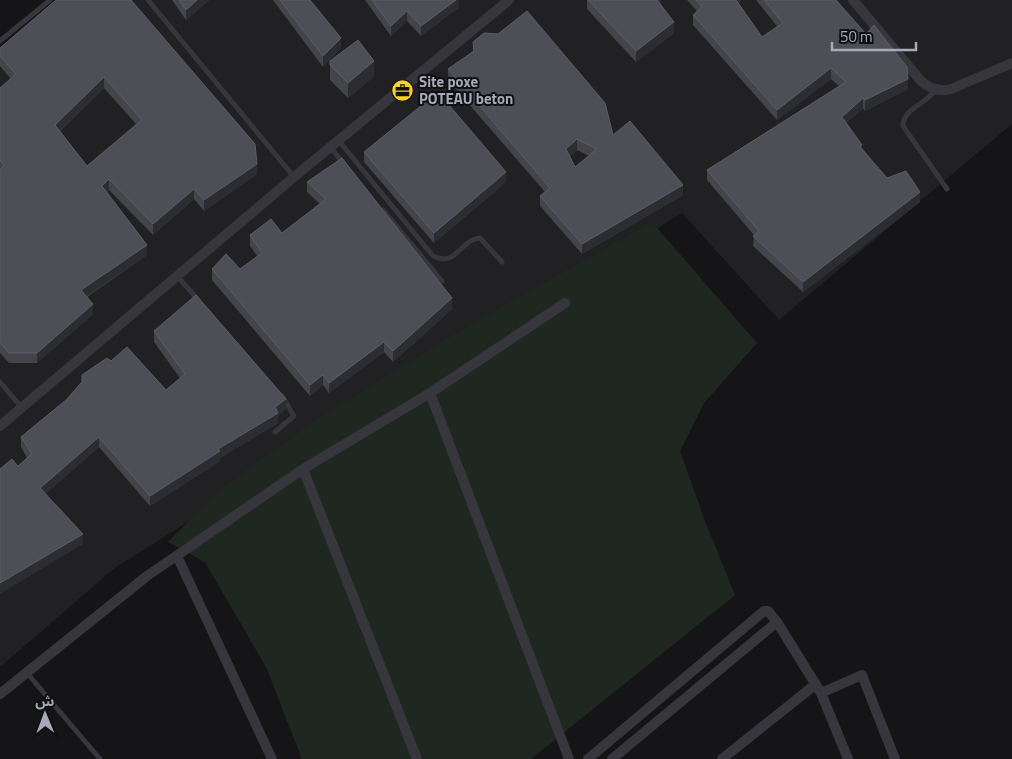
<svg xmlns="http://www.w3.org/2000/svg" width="1012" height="759" font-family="'Titillium Web','Noto Sans Arabic',sans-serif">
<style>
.built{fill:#212124}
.green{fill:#1f2721}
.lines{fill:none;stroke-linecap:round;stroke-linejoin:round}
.service{stroke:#36363c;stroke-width:5}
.minor{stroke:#36363c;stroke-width:10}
.wall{fill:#43454a;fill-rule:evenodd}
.shaded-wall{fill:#2c2d31}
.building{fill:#4e4f56;stroke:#5c5d65;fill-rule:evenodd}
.labels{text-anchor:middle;stroke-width:4;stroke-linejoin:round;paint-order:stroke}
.poi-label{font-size:15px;font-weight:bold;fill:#a6a9b8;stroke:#101012;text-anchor:start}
</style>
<rect width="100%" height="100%" fill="#151517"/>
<path class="built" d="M63 0H1012V124L779 320 682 213 116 567 0 667V51Z"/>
<path class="green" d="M652 222 757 343 704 403 680 451 705 521 735 595 531 759H302L266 667 205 562 168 542 222 488 317 419 471 324Z"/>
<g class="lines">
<path class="service" d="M148 0 294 177
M0 41 50 0
M935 90C927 104 903 108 903 126L947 189
M339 141 433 256C456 268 461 239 480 238L502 262
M330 147 344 164
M383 210 442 281
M178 277 199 301
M0 382 22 408
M275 432 294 416 282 396
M27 673 100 759"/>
<path class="minor" d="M853 0 921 81C930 89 939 92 951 89L1012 63
M430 393 569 759
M0 426 294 177 509 0
M303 469 417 759
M177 556 272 759
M821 693 862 675 895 759
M0 694 147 576 303 469 430 393 565 303
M588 759 764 611H768L777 622 821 693 848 759
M612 759 777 622
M722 759 816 684"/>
</g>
<path class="wall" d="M56 0 257 174 204 211 194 199 153 235 109 190 107 192 147 255 87 297 93 314 37 363H9L0 353V88L11 79 0 66V48ZM104 88 136 124 87 166 60 131Z
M172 0H209L186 20Z
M273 0H310L341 48 323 67Z
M365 0H459V7L421 36 407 21 391 36Z
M587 0H661V3L660 4 674 33 636 62 587 9Z
M687 0H741L739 4 762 37 777 26 756 0H836L908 89 865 111 863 108 846 123 862 148 887 178 920 202 803 292 753 246 754 235 707 180V170L839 86 831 79 777 120 693 25V15L697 11Z
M473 42 613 135 683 195 582 254 540 206V196L545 192 448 80V69L473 52ZM577 150 589 156 575 167 570 156Z
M330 61 374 76 348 98 330 80Z
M364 152 506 182 434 243 364 162Z
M307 182 452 309 393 362 384 352 329 393 323 385 310 396 212 280V269H240L258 257 250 246V235L282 233 320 204 307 192Z
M154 331 286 409 278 415V423L220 458V461L150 506 99 447 45 494 83 544 18 466 27 458 21 447V437L66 400 82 382V375L166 390 180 378 154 342Z"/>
<path class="shaded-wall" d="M197 0H209L186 20V10Z
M456 0H459V7L421 36V26Z
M656 0H661V3L656 9Z
M735 0H741L735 9Z
M407 11V21L391 36V26Z
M674 22V33L636 62V51Z
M341 38V48L323 67V56Z
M374 61V76L348 98V83Z
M831 68V79L777 120V110Z
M104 77V88L55 135V125Z
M908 79V89L865 111V100Z
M863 98V108L842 127V117Z
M577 139V150L566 159V149Z
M257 164V174L204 211V200Z
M506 172V182L434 243V233Z
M109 179V190L102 196V186Z
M683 185V195L582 254V244Z
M194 189V199L153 235V224Z
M920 192V202L803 292V282Z
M147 245V255L81 300V290Z
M452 298V309L393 362V351Z
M93 304V314L37 363V353Z
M384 342V352L329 393V383Z
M323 375V385L310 396V385Z
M286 399V409L278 415V423L220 458V461L150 506V496L218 449Z
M99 437V447L40 499V488Z
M83 534V544L0 594V583Z"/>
<path class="building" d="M56 0H131L255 144 257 164 204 200 194 189 153 224 109 179 102 186 147 245 81 290 93 304 37 353H9L0 342V170L4 166 0 160V88L16 74 0 56V48ZM104 77 142 120 87 166 55 125Z
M179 0H197L186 10Z
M280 0H310L341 38 323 56Z
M372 0H456L421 26 407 11 391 26Z
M588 0H657L674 22 636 51Z
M696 0H736L762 37 783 23 764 0H836L866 34 874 25 907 67 908 79 865 100 863 98 842 117 862 145 860 147 887 178 906 171 920 192 803 282 753 236 759 231 707 170 846 82 831 68 777 110 693 15 702 7Z
M527 11 605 103 613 135 630 121 683 185 582 244 540 196 550 188 448 69 474 51 473 42 484 33 498 34ZM577 139 597 149 575 167 566 149Z
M358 40 374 61 348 83 330 65V61Z
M438 92 506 172 434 233 364 152Z
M342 158 452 298 393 351 384 342 329 383 323 375 310 385 212 269 226 254 240 269 262 253 250 235 271 219 282 233 326 199 307 182Z
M196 295 286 399 275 407 278 413 218 449 220 451 150 496 99 437 40 488 83 534 0 583V469L12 459 18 466 32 454 21 437 66 400 82 382V375L107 358 111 361 127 347 166 390 185 374 154 331Z"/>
<defs>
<symbol id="office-disc" viewBox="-11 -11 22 22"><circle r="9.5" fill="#fad129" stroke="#101012"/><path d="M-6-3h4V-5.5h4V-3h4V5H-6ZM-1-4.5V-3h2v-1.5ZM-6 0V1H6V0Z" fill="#111"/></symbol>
</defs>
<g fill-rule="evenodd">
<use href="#office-disc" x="390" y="78" width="25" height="25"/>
</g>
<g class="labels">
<g class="poi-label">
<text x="419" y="87">Site poxe<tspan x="419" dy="17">POTEAU beton</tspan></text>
</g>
</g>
<g transform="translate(45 714) rotate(359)" stroke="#101012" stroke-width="4" paint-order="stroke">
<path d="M0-4L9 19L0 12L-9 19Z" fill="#a6a9b8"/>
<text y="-8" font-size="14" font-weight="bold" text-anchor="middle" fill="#a6a9b8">ش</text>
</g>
<path d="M832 42v8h84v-8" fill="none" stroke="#a6a9b8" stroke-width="2.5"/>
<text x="840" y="42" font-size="15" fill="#a6a9b8" stroke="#101012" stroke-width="4" paint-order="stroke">50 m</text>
</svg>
